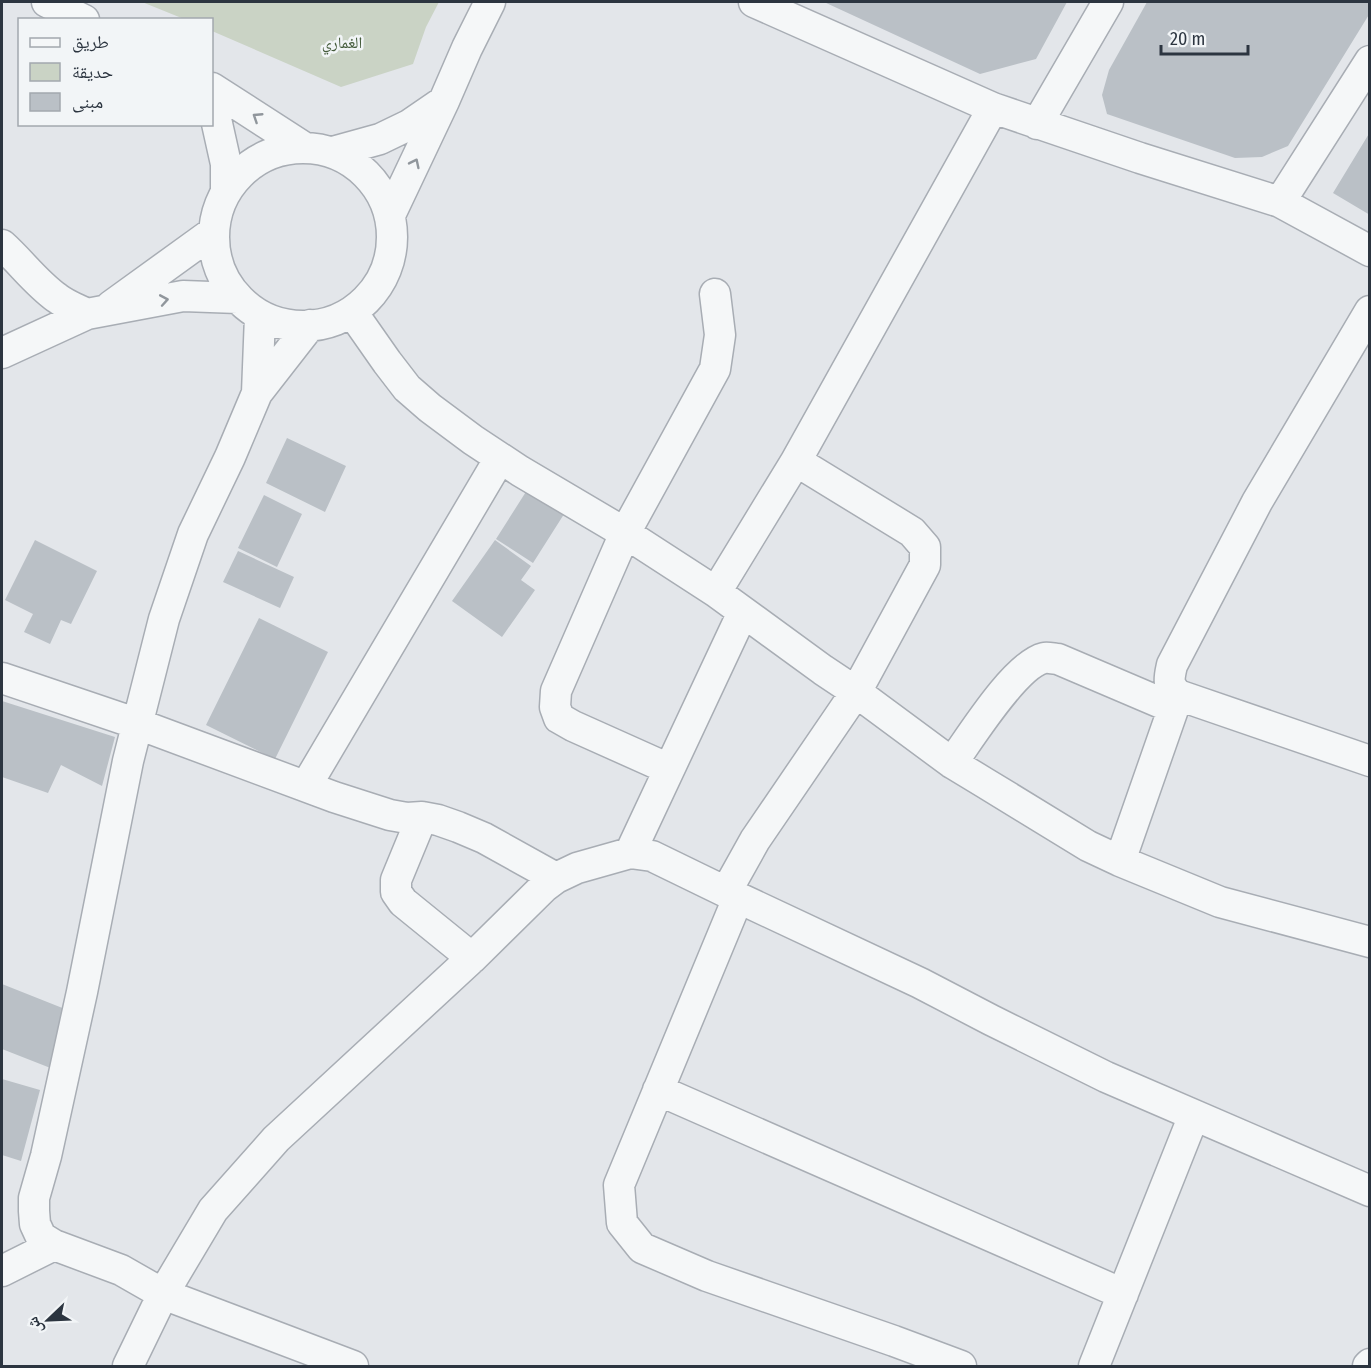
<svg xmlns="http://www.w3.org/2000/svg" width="1371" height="1368" font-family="'Fira Sans Condensed','Noto Naskh Arabic',sans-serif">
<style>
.green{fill:#cad3c5}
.building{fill:#bac0c6}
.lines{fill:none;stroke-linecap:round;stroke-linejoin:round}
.street-casing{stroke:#a8adb4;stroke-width:33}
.street{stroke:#f5f7f8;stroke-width:30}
.oneway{stroke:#90969c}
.labels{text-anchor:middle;stroke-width:5;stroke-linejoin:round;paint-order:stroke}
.park-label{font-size:16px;fill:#445b3b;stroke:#f2f5f7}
</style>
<rect width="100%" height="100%" fill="#e3e6ea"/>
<path class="green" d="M142 2H439L426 27 413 64 341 87 212 31V20L184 19Z"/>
<path class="building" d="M824 2H1067L1036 59 980 74Z
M1147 2H1370V13L1288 146 1262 157 1235 158 1107 114 1102 95 1109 70Z
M1370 132V215L1333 193Z
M287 438 346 466 325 512 266 483Z
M529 487 566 511 533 563 496 539Z
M264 495 302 514 277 567 238 548Z
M35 540 97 571 71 624 61 620 50 644 24 632 33 614 5 600Z
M495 540 531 566 521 580 535 590 502 637 452 601Z
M238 551 294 577 280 608 223 582Z
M259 618 328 652 275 759 206 725Z
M2 701 115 737 102 786 61 765 48 793 2 777Z
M2 984 75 1013 53 1069 2 1049Z
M2 1079 40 1090 21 1161 2 1155Z"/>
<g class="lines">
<defs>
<path id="street" d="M47 2 84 20
M754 2 993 108 1140 158 1280 202 1370 251
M212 88 302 146
M212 101 226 164V189
M993 108 796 461 912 532 925 547V565L856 692 755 840 726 892 920 983 991 1020 1106 1077 1370 1191
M1037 124 1108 2
M214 237a89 89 0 1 1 178 0a89 89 0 1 1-178 0Z
M333 152 380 139 409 125 444 101
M1280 202 1370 61
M390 215 444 101 467 48 490 2
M2 245C21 262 36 283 57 298 66 305 77 309 87 314
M111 306 212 233
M352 312 387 362 407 388 430 408 473 440 520 471 625 533 716 592 823 670 856 692 952 763 985 783 1088 846 1120 861 1220 902 1370 942
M310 325 257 393 230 457 193 534 164 619 128 761 82 992 46 1156 34 1198V1211L35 1224 41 1237 54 1245 121 1270 163 1294 353 1366
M2 353 87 314 183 296 238 298
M257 393 260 316
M716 592 796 461
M2 678 138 724 334 797 390 815 407 818 422 817 438 820 458 827 484 838 556 878
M1178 695 1370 761
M952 763C970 738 1015 665 1044 658 1048 657 1054 659 1058 659L1173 708
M669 769 573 726 559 718 555 707 556 691 625 533 715 369 720 335 715 294
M306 786 500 458
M422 817 396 880V892L403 902 472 958
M630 853 743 612
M1120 861 1178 695C1167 684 1169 679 1172 665L1257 502 1370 311
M738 898 619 1185 622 1223 642 1248 707 1276 894 1341 961 1366
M658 1090 1123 1294
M2 1271 54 1245
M128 1366 163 1294 213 1210 276 1139 472 958 544 887 556 878 577 868 630 853 652 856 726 892
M1094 1366 1194 1115
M1368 1366 1370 1364"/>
</defs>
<use href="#street" class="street-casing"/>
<use href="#street" class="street"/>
</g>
<defs><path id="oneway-chevron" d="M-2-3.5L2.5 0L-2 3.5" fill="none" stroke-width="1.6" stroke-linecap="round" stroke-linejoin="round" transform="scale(1.5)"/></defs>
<g class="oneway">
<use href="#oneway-chevron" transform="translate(257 117) rotate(-147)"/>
<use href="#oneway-chevron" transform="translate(415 163) rotate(-64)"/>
<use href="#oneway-chevron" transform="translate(164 300) rotate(-10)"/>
</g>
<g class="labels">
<g class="park-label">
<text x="342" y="48">الغماري</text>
</g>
</g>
<rect width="1371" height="1368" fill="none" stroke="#2c3540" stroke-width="6"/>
<rect x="18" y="18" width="195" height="108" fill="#f2f5f7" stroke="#a3a8ae" stroke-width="1.5"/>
<rect x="30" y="38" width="30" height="9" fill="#f5f7f8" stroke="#a3a8ae" stroke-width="1.5"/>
<text x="72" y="48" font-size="18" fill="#2c3540">طريق</text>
<rect x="30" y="63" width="30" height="18" fill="#cad3c5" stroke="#a3a8ae" stroke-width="1.5"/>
<text x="72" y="78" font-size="18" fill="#2c3540">حديقة</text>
<rect x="30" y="93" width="30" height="18" fill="#bac0c6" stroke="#a3a8ae" stroke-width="1.5"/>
<text x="72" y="108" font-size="18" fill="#2c3540">مبنى</text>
<g transform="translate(48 1320) rotate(247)" stroke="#f2f5f7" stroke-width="4.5" paint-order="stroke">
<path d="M0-4.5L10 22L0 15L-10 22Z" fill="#2c3540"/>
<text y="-9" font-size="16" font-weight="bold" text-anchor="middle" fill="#2c3540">ش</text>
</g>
<path d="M1161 45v9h87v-9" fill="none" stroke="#2c3540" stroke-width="3"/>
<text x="1170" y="45" font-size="18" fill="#2c3540" stroke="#f2f5f7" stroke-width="4.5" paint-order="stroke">20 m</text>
</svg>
